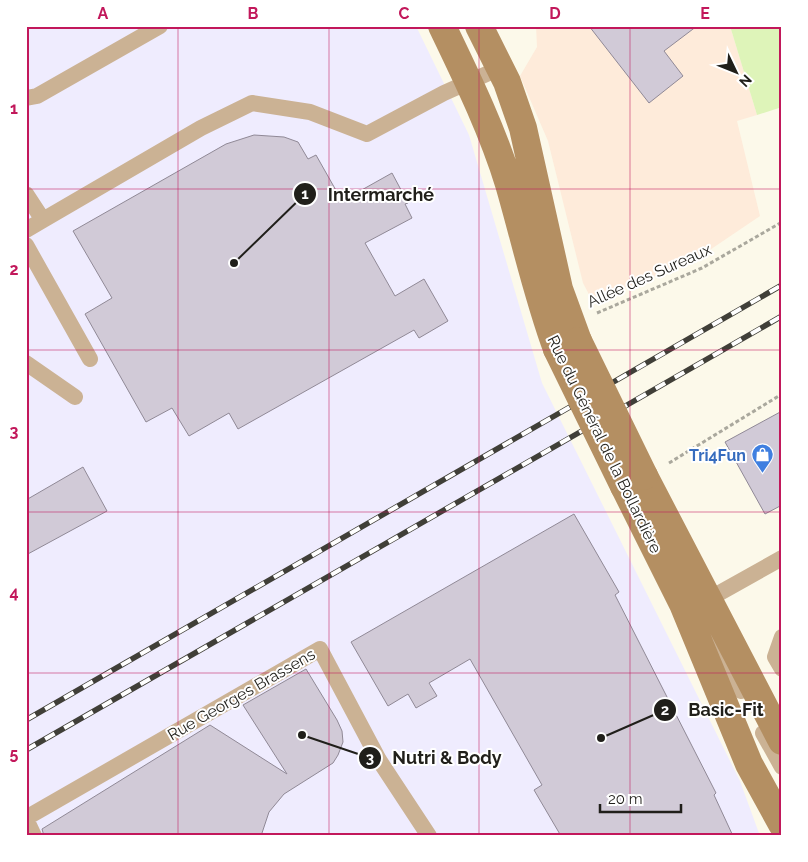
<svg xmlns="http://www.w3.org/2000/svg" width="808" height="862" font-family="Raleway,sans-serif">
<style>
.commercial{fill:#efecfe}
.education{fill:#feebda}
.green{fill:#def4b9}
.building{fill:#d1cad7;stroke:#908996}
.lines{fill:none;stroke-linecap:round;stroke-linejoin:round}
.path{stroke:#aaa89d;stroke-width:3;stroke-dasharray:4 2.5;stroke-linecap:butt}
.lane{stroke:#cbb294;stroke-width:16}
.secondary{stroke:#b48f62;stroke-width:28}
.rail-casing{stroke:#403f38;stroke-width:5.5}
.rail{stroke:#fff;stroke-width:4;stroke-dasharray:11;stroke-linecap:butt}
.secondary-bridge{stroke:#b48f62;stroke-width:28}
.grid{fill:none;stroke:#c2185b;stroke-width:1;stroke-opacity:0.55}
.labels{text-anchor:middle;stroke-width:4;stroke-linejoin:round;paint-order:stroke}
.street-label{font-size:16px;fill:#201f1a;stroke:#fff}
.shop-label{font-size:16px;font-weight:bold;fill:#366cbe;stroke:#fff;text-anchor:end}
.leader{fill:none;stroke:#201f1a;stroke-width:2}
.callout-dot{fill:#201f1a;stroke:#fff;stroke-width:2}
.mark-label{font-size:15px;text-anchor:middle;font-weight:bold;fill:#fff}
.callout-label{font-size:18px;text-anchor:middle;font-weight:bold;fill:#201f1a;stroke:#fff;stroke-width:4;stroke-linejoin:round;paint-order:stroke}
.neatline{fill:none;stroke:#c2185b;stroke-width:2}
.grid-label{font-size:16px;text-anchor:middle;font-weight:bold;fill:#c2185b}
</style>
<rect width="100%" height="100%" fill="#fcf9ea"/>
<path class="commercial" d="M26 26H416L469 135 542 383 740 781 760 836H26Z"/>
<path class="education" d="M536 26H730L757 115 737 121 760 216 692 262 592 300 583 283 548 141 520 76 537 47Z"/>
<path class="green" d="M730 26H782V107L757 115Z"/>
<path class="building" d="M589 26H697L664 51 683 76 649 103Z
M254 135 284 137 298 142 308 159 316 155 342 201 392 173 408 203 405 204 412 218 365 243 395 296 424 279 448 321 419 338 414 330 238 429 229 413 189 436 172 408 146 422 85 314 112 298 73 231 226 144Z
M782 411V505L765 514 725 442Z
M83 467 107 511 26 555V500Z
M574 514 619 592 615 595 716 793 714 795 733 836H561L534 790 542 785 470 659 429 683 437 696 416 708 408 694 388 706 351 642Z
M306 669 337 720 342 731 343 742 338 755 333 763 284 794 269 812 261 836H44L42 829 210 725 287 774 243 705Z"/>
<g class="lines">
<path class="path" d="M597 313 702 268 782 222
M669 463 782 394"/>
<path class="lane" d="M26 98 37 96 160 26
M26 194 43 220 201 128 252 103 310 112 367 134 444 93 500 68
M26 230 43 220
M26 245 90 359
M26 363 75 397
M707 600 782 558
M782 637 775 657 782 669
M707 638 741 691
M763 733 782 767
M26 818 320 649 379 760 429 836
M26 819 34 836"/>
<path class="secondary" d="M442 26C467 78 492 129 509 184 525 239 537 295 557 349
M479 26 507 82 523 128 559 289 578 341
M644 476 782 741
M624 486 683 604 749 764 782 824"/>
<defs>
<path id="rail" d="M26 720 782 285
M26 750 782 316"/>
</defs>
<use href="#rail" class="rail-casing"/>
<use href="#rail" class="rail"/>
<path class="secondary-bridge" d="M578 341 644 476
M557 349 624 486"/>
</g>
<path class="grid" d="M178 26V836M329 26V836M479 26V836M630 26V836M26 189H782M26 350H782M26 512H782M26 673H782"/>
<defs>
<symbol id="shop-pin" viewBox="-11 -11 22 30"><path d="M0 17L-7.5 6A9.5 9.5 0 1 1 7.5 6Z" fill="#3f7fe0" stroke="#fff"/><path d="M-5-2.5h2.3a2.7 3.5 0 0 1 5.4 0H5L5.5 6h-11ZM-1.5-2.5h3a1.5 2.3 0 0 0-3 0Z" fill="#fff"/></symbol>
</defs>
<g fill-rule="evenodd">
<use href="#shop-pin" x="750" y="442" width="25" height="34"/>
</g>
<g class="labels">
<g class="street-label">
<text transform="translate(649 275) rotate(-24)" y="6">Allée des Sureaux</text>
<text transform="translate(605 444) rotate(64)" y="6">Rue du Général de la Bollardière</text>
<text transform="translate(241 694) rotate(-30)" y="6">Rue Georges Brassens</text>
</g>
<g class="shop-label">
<text x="746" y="461">Tri4Fun</text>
</g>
</g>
<path class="leader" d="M234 263L305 194M601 738L665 710M302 735L370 758"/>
<g class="callout-dot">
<circle cx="234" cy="263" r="5"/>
<circle cx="601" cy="738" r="5"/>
<circle cx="302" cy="735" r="5"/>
<circle cx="305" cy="194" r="12"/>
<circle cx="665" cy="710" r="12"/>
<circle cx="370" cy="758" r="12"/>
</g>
<g class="mark-label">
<text x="305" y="199">1</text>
<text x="665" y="715">2</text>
<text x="370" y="763">3</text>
</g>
<g class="callout-label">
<text x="381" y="201">Intermarché</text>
<text x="726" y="716">Basic-Fit</text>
<text x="447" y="764">Nutri &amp; Body</text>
</g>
<rect width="808" height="862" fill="none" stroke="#ffffff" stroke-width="55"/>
<g transform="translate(736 72) rotate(133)" stroke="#ffffff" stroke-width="4" paint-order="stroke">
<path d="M0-4L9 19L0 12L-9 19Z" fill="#201f1a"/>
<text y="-8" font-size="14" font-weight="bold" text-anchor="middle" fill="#201f1a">N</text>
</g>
<path d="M600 804v8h81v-8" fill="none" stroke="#201f1a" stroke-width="2.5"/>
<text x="608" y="804" font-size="15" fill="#201f1a" stroke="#ffffff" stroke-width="4" paint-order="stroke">20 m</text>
<rect x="28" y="28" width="752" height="806" class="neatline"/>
<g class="grid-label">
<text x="103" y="19">A</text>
<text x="253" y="19">B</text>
<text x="404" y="19">C</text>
<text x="555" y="19">D</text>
<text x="705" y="19">E</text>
<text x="14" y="114">1</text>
<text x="14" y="275">2</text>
<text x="14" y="437">3</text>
<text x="14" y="598">4</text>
<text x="14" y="759">5</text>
</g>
</svg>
